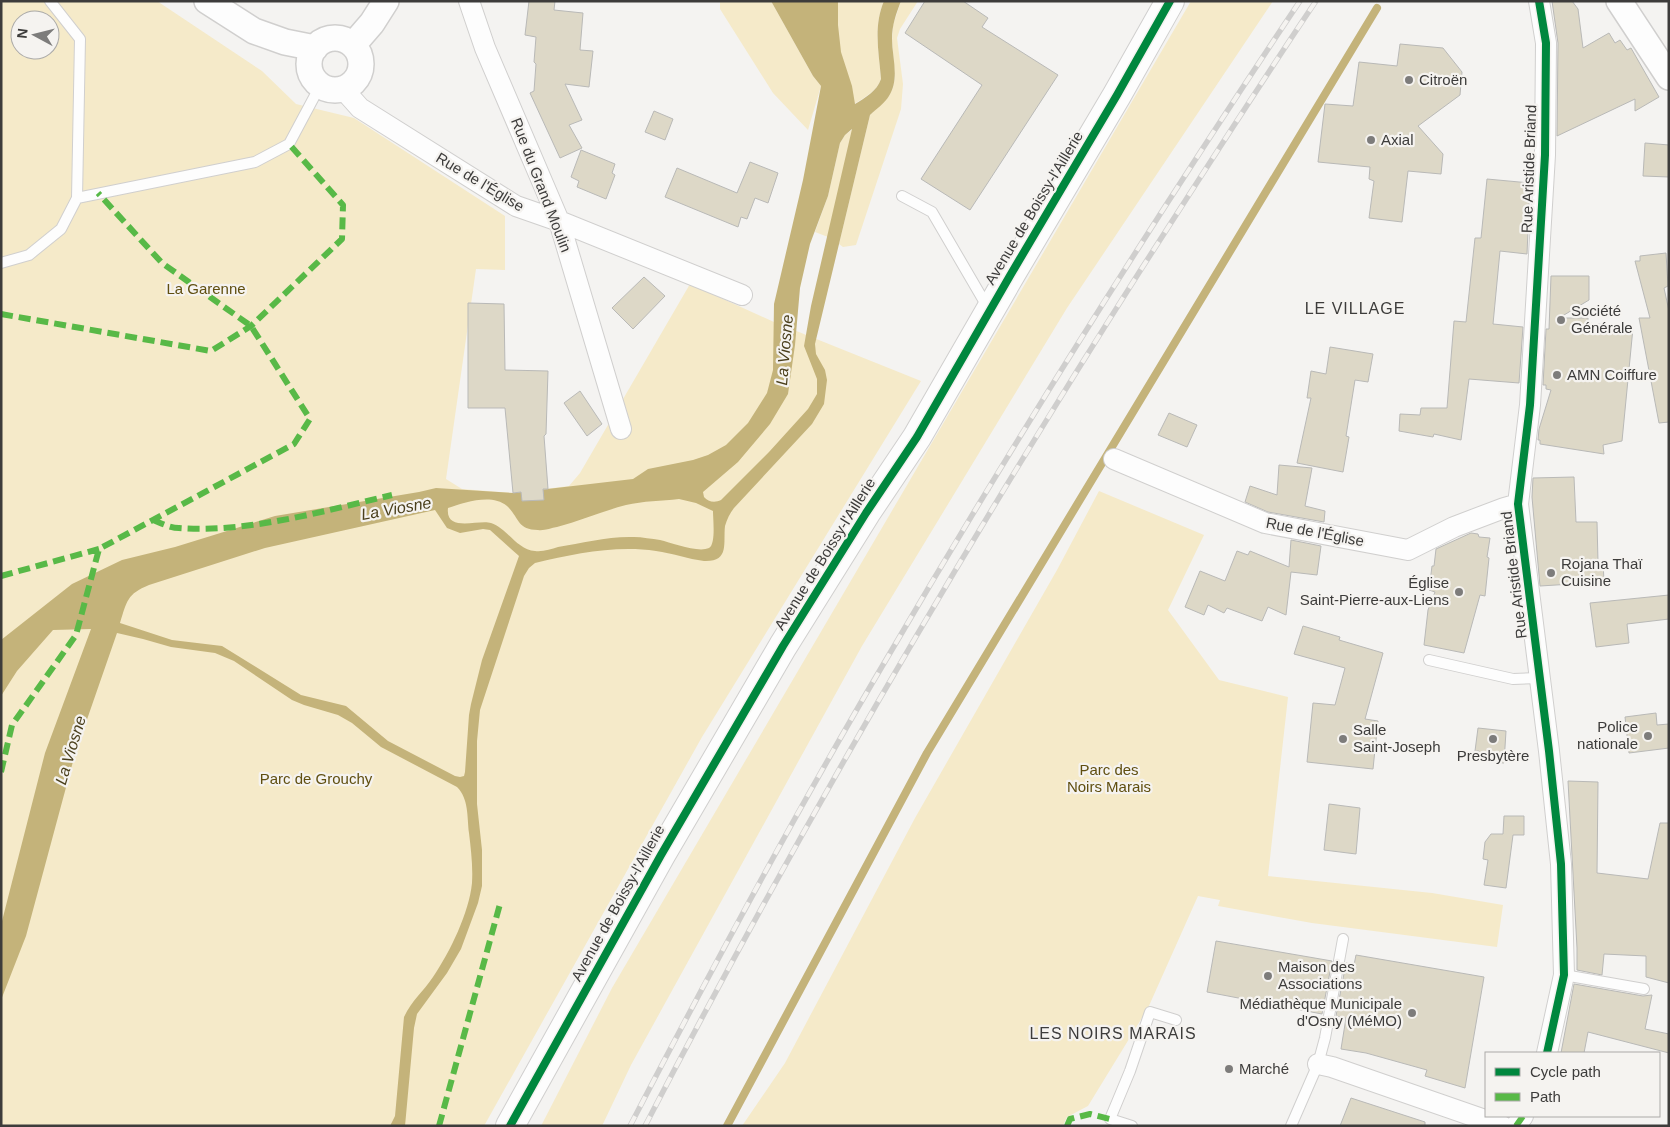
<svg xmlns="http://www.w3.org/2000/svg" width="1670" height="1127" font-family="Helvetica,sans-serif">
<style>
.green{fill:#f5eac9;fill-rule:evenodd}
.water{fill:#c4b37a;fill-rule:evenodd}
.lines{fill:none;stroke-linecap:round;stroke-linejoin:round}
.stream{stroke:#c4b37a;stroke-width:8}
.building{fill:#ddd8c7;stroke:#b9b9b7}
.service-casing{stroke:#d0cfce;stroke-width:12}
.minor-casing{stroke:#d0cfce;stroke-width:22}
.tertiary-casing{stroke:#d0cfce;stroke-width:28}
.secondary-casing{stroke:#d0cfce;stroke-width:30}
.service{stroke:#fdfdfd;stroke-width:10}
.minor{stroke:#fdfdfd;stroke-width:20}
.tertiary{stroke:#fdfdfd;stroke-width:25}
.secondary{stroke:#fdfdfd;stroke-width:28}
.rail-casing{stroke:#cfcecd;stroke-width:5.5}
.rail{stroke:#f5f3f0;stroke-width:4;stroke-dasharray:11;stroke-linecap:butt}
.quiet{stroke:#58b947;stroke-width:6;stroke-dasharray:12 6;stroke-linecap:butt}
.cycleway-casing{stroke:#f5f3f0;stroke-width:11}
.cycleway{stroke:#00873e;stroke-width:8}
.poi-dot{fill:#7d7c7b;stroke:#f5f3f0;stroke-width:2}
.labels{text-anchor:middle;stroke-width:4.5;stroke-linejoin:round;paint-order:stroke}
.poi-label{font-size:15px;fill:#3d3c3b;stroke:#f5f3f0;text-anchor:start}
.street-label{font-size:15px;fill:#3d3c3b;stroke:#f5f3f0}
.park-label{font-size:15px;fill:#604f10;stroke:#f5f3f0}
.neighbourhood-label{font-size:16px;letter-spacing:1px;fill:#3d3c3b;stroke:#f5f3f0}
.water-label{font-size:16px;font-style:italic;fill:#4a3f1c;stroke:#f5f3f0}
</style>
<rect width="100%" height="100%" fill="#f4f3f1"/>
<path class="green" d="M1 1H157L262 71 296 104 354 118 505 216V270L476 269 446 479 462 489 513 493 569 486 580 473 690 284 774 322 921 381 702 737 484 1126H1ZM20 20H50V50H20Z
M720 1H771L813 76 821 86 808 130 773 93 720 9Z
M838 1H884C873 27 879 53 881 79 877 91 864 98 854 104 852 86 846 71 841 53 837 38 836 17 838 1Z
M901 1H918L900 29 897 38 903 84 901 109 856 245 843 247 839 244 870 115 889 96 893 87 895 78 892 40 893 25Z
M1191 1H1273L1067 308 862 646 631 1065 602 1126H541L612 988Z
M853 129 828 237 815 232 828 196 840 143 845 135Z
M1099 491 1204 535 1168 610 1219 680 1288 697 1268 876 1432 893 1503 905 1497 947 1312 923 1218 906 1220 900 1198 896 1148 1008 1088 1106 1067 1117 1063 1126H742L785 1063 915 818 1057 570Z"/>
<path class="water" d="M771 1H838V25L841 52 852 86 855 104C865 98 877 91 881 79 879 53 873 27 884 1H901C896 14 892 25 892 39 892 57 900 79 889 96 885 103 876 109 870 115L815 344 816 354 825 370 827 380 824 404 812 424 734 508C730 513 727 519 725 526 723 543 730 562 704 561 688 559 672 553 656 551 615 545 574 554 535 563L529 568 524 576 480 710 477 741V804L482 850V886L478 903 461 949 447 973 417 1014 414 1028 405 1126H390L395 1116 404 1017C412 1000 423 992 433 977 450 952 469 913 472 883 473 866 471 850 469 833 467 817 469 799 457 787L381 747 352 723 338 715 304 705 292 700 234 661 215 653 171 647 143 639 117 633 75 754 26 936 1 1000V925L45 753 91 629 53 630 17 671 1 696V640L72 584 122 560 175 547 275 516 419 492 436 488 513 493 633 479 648 469 693 460 708 455 726 445 748 423 767 393 773 370 774 304 803 180 821 86 813 76ZM852 129 811 306 804 346 817 379V394L808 409 769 452 721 500C715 503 708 502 704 497L703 492 738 462 770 424 788 394 795 345 800 288 810 244 828 196 840 143 845 135ZM679 499 696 503 713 511C713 519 716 544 709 548 698 553 672 543 660 540 652 539 642 537 634 537 609 536 582 543 558 547 551 549 543 552 535 551 517 550 507 528 491 523 479 519 445 533 448 508 464 503 491 493 507 506 519 517 517 530 538 530 544 531 551 528 557 527 580 521 603 511 626 505 643 501 662 501 679 499ZM435 510 447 528 460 533 483 529 490 530 519 556 482 660 471 704 469 715 465 772 464 776 460 777 455 776 388 741 346 706 301 695 222 646 172 640 120 623C127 601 127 594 149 585L265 548Z"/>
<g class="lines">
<path class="stream" d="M727 1126 927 753 1377 8"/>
</g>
<path class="building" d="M529 1H555L554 10 583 13 580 50 593 51 589 87 565 84 582 120 569 125 582 148 560 158 530 93 534 91 536 64 534 62 536 37 525 35Z
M925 1H963L988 18 982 27 1058 75 970 210 921 179 982 85 905 33Z
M1552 1H1572L1578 9 1583 48 1609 33 1615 43 1620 40 1627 50 1631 48 1659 97 1635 111V99L1557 136 1558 43Z
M1400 44 1443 48 1462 72 1460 95 1418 126 1443 154 1441 174 1408 171 1402 222 1369 218 1374 181 1369 179 1370 167 1318 162 1325 104 1353 106 1359 62 1397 66Z
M654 111 673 119 665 140 645 132Z
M1645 143 1669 145V177L1643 176Z
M581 150 615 164 612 173 615 175 606 199 577 187 579 181 571 177Z
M750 162 778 173 768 203 755 198 747 219 741 217 738 227 665 197 677 168 737 193Z
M1487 179 1530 183 1527 254 1500 251 1493 324 1523 327 1519 383 1469 379 1461 440 1434 434 1433 437 1399 431 1400 414 1420 415 1421 408H1447L1454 321 1466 322 1475 238H1481Z
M1666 253 1668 286 1664 288 1669 311V422L1659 423 1639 318H1650L1635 261H1640V256Z
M1551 276H1589V300L1559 318H1588V323L1633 328 1622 441 1603 445 1604 454 1540 444V440H1538L1539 429 1551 390 1546 389V385H1543L1546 329H1549Z
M644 277 665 296 633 329 612 308Z
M468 303 504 304 505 370 548 371 546 434 544 436 548 489H543L544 500 522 501 521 492 513 493 505 408H468Z
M1330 347 1373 354 1368 382 1355 380 1346 436 1349 437 1343 472 1297 463 1311 398H1307L1311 371 1326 374Z
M580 391 602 424 587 436 564 403Z
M1169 413 1197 425 1187 447 1158 435Z
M1279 465 1312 468 1305 506 1325 511 1324 522 1268 512 1245 502 1250 486 1277 495Z
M1574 477 1576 522H1597L1598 562 1603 561 1604 582 1540 586 1532 497 1533 478Z
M1471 533 1478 534 1479 537 1490 538 1487 557 1489 558 1485 596 1480 595 1464 653 1424 645 1428 610 1435 592 1429 590 1432 566H1434L1436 549Z
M1291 540 1321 546 1317 575 1291 572 1286 615 1268 607 1262 621 1227 608 1224 613 1208 605 1204 615 1185 607 1200 571 1225 581 1237 551 1248 555 1250 551 1289 567Z
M1669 595V619L1627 624 1629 643 1596 647 1590 603Z
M1303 626 1340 637 1339 640 1383 653 1365 719 1378 721 1373 769 1307 762 1313 703 1335 705 1345 668 1294 654Z
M1656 713 1657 725 1669 724V748L1629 753 1625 717Z
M1478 728 1506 731 1504 763 1479 761V751H1475Z
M1568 781 1598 782 1597 873 1648 879 1660 823H1669V983L1646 977V956L1604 954 1602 975 1577 970V948Z
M1329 804 1360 808 1356 854 1324 850Z
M1504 816H1524V835H1513L1506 888 1484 885 1488 860 1483 859 1485 842 1491 834H1503Z
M1216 941 1332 961 1322 1014 1207 992Z
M1356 955 1484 977 1465 1088 1425 1076 1427 1070 1366 1053 1341 1049 1346 1018 1336 1016 1346 963 1354 965Z
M1574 984 1643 996 1652 995 1645 1029 1669 1034V1053L1588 1032 1584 1053H1561Z
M1351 1098 1425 1122V1126H1340Z"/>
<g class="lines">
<defs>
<path id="service" d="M50 1 80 39 77 198
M902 196 932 212 988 308
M1 263 29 255 61 229 77 198 255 162 289 144 320 86
M1429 660 1513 679 1540 678
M1564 975 1644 989
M1132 1126 1110 1119 1130 1071 1150 1012 1176 1020
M1291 1126 1318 1064 1325 1038 1343 939"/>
<path id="minor" d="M469 1 485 48 559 221 621 429
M1539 1 1546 43 1545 155 1530 405 1518 504 1549 751 1561 864 1564 975 1547 1053
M343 89 360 108 516 206 559 221 742 295
M1114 459 1265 523 1408 550 1454 527 1504 508 1518 504
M1318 1064 1332 1067 1502 1126
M1516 1126 1523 1116"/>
<path id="tertiary" d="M207 1 254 31 285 42 315 48
M1619 1 1669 77
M309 64a26 26 0 1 1 52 0a26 26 0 1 1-52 0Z
M353 45 372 23 386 1"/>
<path id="secondary" d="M510 1126 661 855 783 646 866 513 917 437 1011 274 1117 95 1170 1"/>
</defs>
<use href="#service" class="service-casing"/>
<use href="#minor" class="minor-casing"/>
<use href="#tertiary" class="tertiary-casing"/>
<use href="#secondary" class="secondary-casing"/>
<use href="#service" class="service"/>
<use href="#minor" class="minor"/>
<use href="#tertiary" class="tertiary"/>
<use href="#secondary" class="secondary"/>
<defs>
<path id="rail" d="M630 1126C713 966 798 808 890 653 1020 431 1157 215 1300 1
M645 1126C797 833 963 549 1140 271 1198 181 1256 90 1316 1"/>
</defs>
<use href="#rail" class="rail-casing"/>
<use href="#rail" class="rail"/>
<path class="quiet" d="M1 314 211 351 251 326 342 239 343 205 289 144
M153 520C161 523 170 528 179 528 249 533 324 511 392 495
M1 576 99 549
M1 772 12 725 76 635 99 549 294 444 310 419 251 326 162 263 98 193
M439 1126 500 904
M1067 1126 1070 1119 1090 1114 1110 1119
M1516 1126 1523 1116"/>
<defs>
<path id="cycleway" d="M1539 1 1546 43 1545 155 1530 405 1518 504 1549 751 1561 864 1564 975 1547 1053
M510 1126 661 855 783 646 866 513 917 437 1011 274 1117 95 1170 1"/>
</defs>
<use href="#cycleway" class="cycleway-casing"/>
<use href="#cycleway" class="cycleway"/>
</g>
<g class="poi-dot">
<circle cx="1409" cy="80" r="5"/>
<circle cx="1371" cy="140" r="5"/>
<circle cx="1561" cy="320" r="5"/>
<circle cx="1557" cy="375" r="5"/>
<circle cx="1551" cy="573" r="5"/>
<circle cx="1459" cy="592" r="5"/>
<circle cx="1648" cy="736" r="5"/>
<circle cx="1343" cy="739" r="5"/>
<circle cx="1493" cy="739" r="5"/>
<circle cx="1268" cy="976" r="5"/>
<circle cx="1412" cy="1013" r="5"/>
<circle cx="1229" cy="1069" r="5"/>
</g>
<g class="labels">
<g class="poi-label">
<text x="1419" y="85">Citroën</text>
<text x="1381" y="145">Axial</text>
<text x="1571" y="316">Société<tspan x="1571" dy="17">Générale</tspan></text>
<text x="1567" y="380">AMN Coiffure</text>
<text x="1561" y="569">Rojana Thaï<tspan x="1561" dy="17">Cuisine</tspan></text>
<text x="1449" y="588" text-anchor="end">Église<tspan x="1449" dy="17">Saint-Pierre-aux-Liens</tspan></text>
<text x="1638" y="732" text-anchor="end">Police<tspan x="1638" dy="17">nationale</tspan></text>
<text x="1353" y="735">Salle<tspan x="1353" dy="17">Saint-Joseph</tspan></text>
<text x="1493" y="761" text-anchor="middle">Presbytère</text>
<text x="1278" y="972">Maison des<tspan x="1278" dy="17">Associations</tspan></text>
<text x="1402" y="1009" text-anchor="end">Médiathèque Municipale<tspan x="1402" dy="17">d'Osny (MéMO)</tspan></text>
<text x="1239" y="1074">Marché</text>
</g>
<g class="street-label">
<text transform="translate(1529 169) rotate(-88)" y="5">Rue Aristide Briand</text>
<text transform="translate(480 182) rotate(31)" y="5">Rue de l'Église</text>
<text transform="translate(541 185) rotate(69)" y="5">Rue du Grand Moulin</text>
<text transform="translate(1034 208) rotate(-59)" y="5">Avenue de Boissy-l'Aillerie</text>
<text transform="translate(1315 532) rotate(11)" y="5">Rue de l'Église</text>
<text transform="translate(825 554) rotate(-58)" y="5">Avenue de Boissy-l'Aillerie</text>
<text transform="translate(1514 575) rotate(-97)" y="5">Rue Aristide Briand</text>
<text transform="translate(618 903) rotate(-61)" y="5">Avenue de Boissy-l'Aillerie</text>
</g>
<g class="park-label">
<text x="206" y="294">La Garenne</text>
<text x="1109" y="775">Parc des<tspan x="1109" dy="17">Noirs Marais</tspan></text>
<text x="316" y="784">Parc de Grouchy</text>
</g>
<g class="neighbourhood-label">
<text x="1355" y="314">LE VILLAGE</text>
<text x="1113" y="1039">LES NOIRS MARAIS</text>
</g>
<g class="water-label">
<text transform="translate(784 350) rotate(-85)" y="6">La Viosne</text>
<text transform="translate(396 508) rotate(-10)" y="6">La Viosne</text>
<text transform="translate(70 750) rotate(-73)" y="6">La Viosne</text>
</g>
</g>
<rect width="1670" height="1127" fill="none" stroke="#3d3c3b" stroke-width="5"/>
<rect x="1485" y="1052" width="175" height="65" fill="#f5f3f0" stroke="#abaaa8"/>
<rect x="1495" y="1068" width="25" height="8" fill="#00873e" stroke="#abaaa8"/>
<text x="1530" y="1077" font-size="15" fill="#3d3c3b">Cycle path</text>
<rect x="1495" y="1093" width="25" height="8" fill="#58b947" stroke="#abaaa8"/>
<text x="1530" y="1102" font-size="15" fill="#3d3c3b">Path</text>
<g transform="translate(35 35) rotate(277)"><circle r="24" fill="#f5f3f0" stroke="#abaaa8"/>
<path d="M0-4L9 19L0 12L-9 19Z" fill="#7d7c7b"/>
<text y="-8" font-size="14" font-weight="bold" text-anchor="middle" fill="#3d3c3b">N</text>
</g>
</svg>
